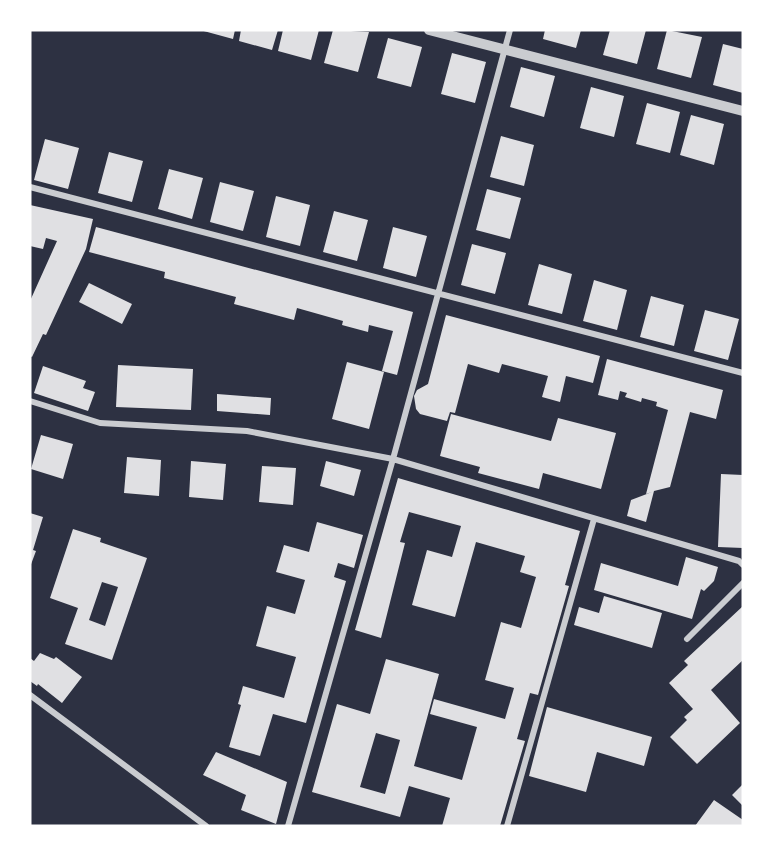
<svg xmlns="http://www.w3.org/2000/svg" width="773" height="856" font-family="Barlow,sans-serif">
<style>
.building{fill:#e0e0e3;fill-rule:evenodd}
.lines{fill:none;stroke-linecap:round;stroke-linejoin:round}
.minor{stroke:#caccd0;stroke-width:6}
.tertiary{stroke:#caccd0;stroke-width:10}
</style>
<rect width="100%" height="100%" fill="#2d3142"/>
<path class="building" d="M200 30H235L233 39Z
M241 30H278L272 50 239 41Z
M283 30H319L311 60 278 51Z
M333 30 369 32 358 72 324 63Z
M545 30H581L576 48 543 39Z
M610 30H646L637 64 603 55Z
M667 30 702 37 691 78 657 69Z
M388 38 422 47 411 87 377 78Z
M723 44 743 49V93L713 85Z
M452 53 486 62 475 103 441 94Z
M521 67 555 76 544 117 510 107Z
M591 87 624 96 614 137 580 128Z
M647 103 680 112 670 153 636 144Z
M691 115 724 124 714 165 680 155Z
M501 136 534 145 524 186 490 177Z
M45 139 79 148 68 189 34 180Z
M109 152 143 161 132 202 98 193Z
M169 169 203 178 192 219 158 209Z
M220 182 254 191 243 231 210 222Z
M487 189 521 198 510 239 476 230Z
M276 196 310 205 300 246 266 237Z
M30 205 93 219 86 249 46 335 43 334 32 357 30 356V301L57 241 46 238 43 249 30 246Z
M334 211 368 220 357 261 323 252Z
M96 227 413 312 397 375 382 371 393 331 369 325 368 332 342 325 343 321 297 308 294 320 234 304 236 297 164 278 165 272 89 252Z
M393 227 427 236 416 277 383 268Z
M472 244 506 253 495 294 461 285Z
M539 264 572 274 562 314 528 305Z
M594 280 627 290 617 330 583 321Z
M89 283 132 304 122 324 79 302Z
M651 296 684 305 674 346 640 337Z
M705 310 739 319 728 360 694 351Z
M446 315 600 356 593 383 566 376 560 402 542 397 548 376 502 364 499 373 468 364 455 413 450 412 447 421 420 414 416 409 414 396 417 390 428 384Z
M607 359 723 390 716 419 690 412 670 487 654 491 646 522 627 516 631 500 652 492 646 494 668 410 656 406 657 402 642 398 641 402 625 397 627 393 620 391 618 400 598 395Z
M347 362 384 372 369 429 332 419Z
M118 365 193 369 191 410 116 407Z
M43 366 86 381 83 388 95 392 88 411 34 393Z
M217 394 271 398 270 415 217 411Z
M451 414 551 441 558 418 616 433 601 489 543 473 539 489 478 473 480 467 440 456Z
M41 435 73 444 63 479 31 469Z
M127 457 161 460 159 496 124 493Z
M191 461 226 464 223 500 189 497Z
M326 461 361 470 354 496 320 486Z
M262 466 296 468 293 505 259 502Z
M721 474 743 475V548L718 547Z
M398 478 580 531 565 585 569 586 538 695 530 693 517 739 525 741 500 826H442L450 798 409 786 400 817 312 792 337 704 370 714 386 659 439 674 414 766 462 780 477 727 430 714 434 699 505 719 514 688 485 680 501 622 521 628 536 577 520 572 525 556 476 542 455 617 412 605 427 550 452 557 461 526 409 512 400 542 405 543 381 638 355 630ZM376 733 400 740 385 794 360 787Z
M30 513 43 517 33 550 36 551 30 567Z
M317 522 363 535 354 568 338 563 334 577 346 581 306 723 273 714 260 756 229 747 241 705 238 704 243 686 284 698 296 657 256 646 267 606 295 614 305 580 276 572 284 545 309 552Z
M73 529 101 538 100 542 147 558 112 660 65 644 78 608 50 598ZM102 582 118 587 105 626 89 620Z
M686 557 718 567 714 581 704 591 701 589 692 619 594 590 601 563 678 586Z
M604 596 662 613 652 648 574 625 579 607 599 613Z
M743 606V660L711 690 740 723 697 764 670 737 687 720 684 717 693 709 669 683 688 665 684 661Z
M40 653 54 659 56 657 82 677 62 703 38 684 37 686 30 681V658L34 661Z
M547 707 652 737 644 766 597 752 586 792 529 776Z
M216 752 287 782 276 824 241 810 246 795 203 775Z
M743 784V806L732 795Z
M714 800 743 820V826H695Z"/>
<g class="lines">
<path class="minor" d="M30 187 743 373
M30 401 100 423 247 431 393 459 739 561 743 565
M687 639 743 583
M30 695 206 826
M288 826 393 459 510 30
M507 826 594 519"/>
<path class="tertiary" d="M429 30 743 111"/>
</g>
<rect width="773" height="856" fill="none" stroke="#ffffff" stroke-width="63"/>
</svg>
